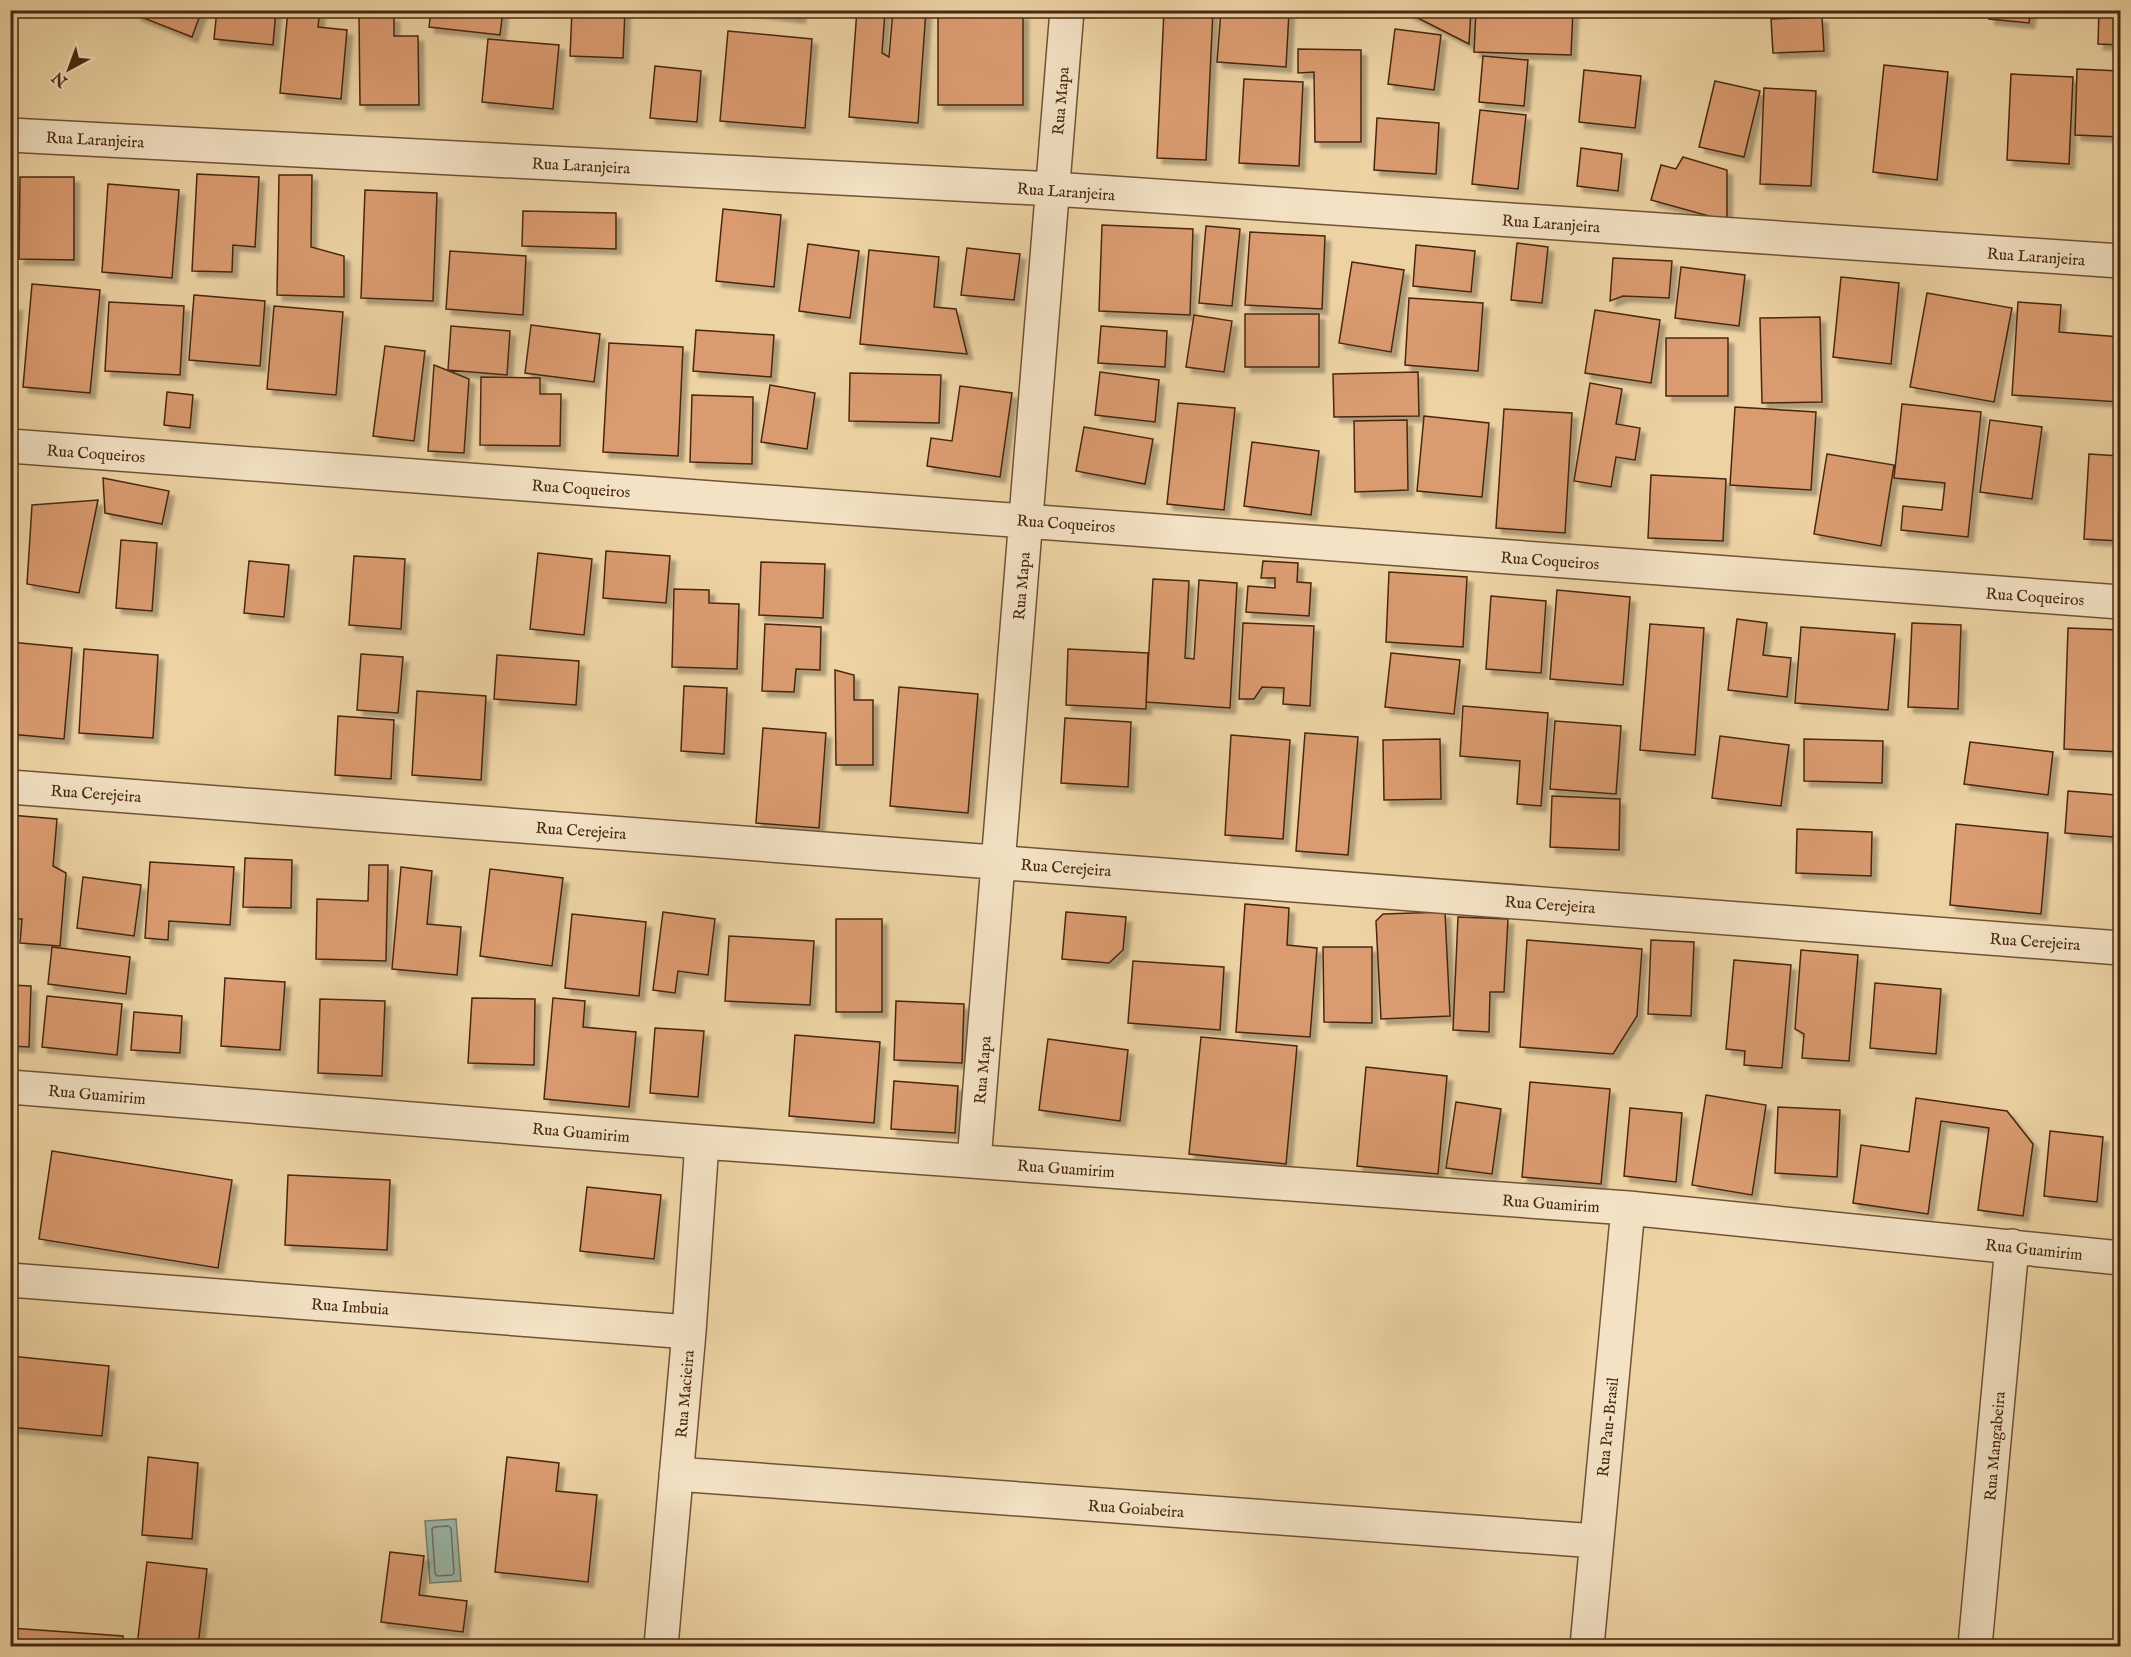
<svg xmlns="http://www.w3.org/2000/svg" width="2131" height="1657" font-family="'IM FELL English',serif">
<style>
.water{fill:#99b7a9;stroke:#797d6c;stroke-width:1.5}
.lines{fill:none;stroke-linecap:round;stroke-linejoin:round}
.shore{stroke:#706f5d;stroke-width:1.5}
.building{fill:#db9b6f;stroke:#482711;stroke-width:1.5;filter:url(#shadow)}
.street-casing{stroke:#715236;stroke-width:36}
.street{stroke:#f3e2c4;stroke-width:33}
.labels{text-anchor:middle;stroke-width:6;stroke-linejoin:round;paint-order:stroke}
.street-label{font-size:16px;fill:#482711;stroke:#f3e2c4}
</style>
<defs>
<filter id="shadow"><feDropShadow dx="5.5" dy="5.5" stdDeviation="1.5" flood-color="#0004"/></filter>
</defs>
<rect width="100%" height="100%" fill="#edd3a4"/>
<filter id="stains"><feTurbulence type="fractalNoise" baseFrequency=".00333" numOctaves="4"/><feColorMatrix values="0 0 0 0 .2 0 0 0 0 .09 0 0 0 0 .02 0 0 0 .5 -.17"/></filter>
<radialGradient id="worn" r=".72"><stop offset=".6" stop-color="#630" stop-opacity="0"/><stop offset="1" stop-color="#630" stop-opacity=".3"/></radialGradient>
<path class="water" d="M456 1519 461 1581 430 1583 425 1521Z"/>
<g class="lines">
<path class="shore" d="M448 1526 451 1528 454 1573 452 1575 437 1576 435 1573 432 1529 434 1527Z"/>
</g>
<path class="building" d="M136 10H202L192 37 136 15Z
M217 10H276L273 45 214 39Z
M288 10H320L318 27 347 30 341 99 280 93Z
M431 10H503L500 35 429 27Z
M572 10H625L623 58 570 56Z
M743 10H801L800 18Z
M857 10 885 11 882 53 889 57 893 10H926L918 123 849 117Z
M1164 10H1213L1206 160 1157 158Z
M1221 10 1289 12 1286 67 1217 62Z
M1408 10H1471L1469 44 1408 13Z
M1476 10H1573L1571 55 1474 52Z
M1990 10H2031L2029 23 1989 19Z
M2099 10H2120V45L2098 44Z
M938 14H1023V105H938Z
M359 16H394V36H418L419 105H360Z
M1822 17 1824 51 1773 53 1771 19Z
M1395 29 1441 35 1434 90 1388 84Z
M728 31 812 39 805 128 720 121Z
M488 39 559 45 553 109 482 102Z
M1298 49 1361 50V142H1315L1314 72 1298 73Z
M1483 56 1528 60 1524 106 1479 102Z
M1884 65 1948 72 1937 180 1873 172Z
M655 66 701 71 697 122 650 118Z
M2077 69 2120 71V137L2075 135Z
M1584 70 1641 76 1635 128 1579 122Z
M2011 74 2073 77 2069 164 2007 160Z
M1244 79 1303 82 1299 166 1239 163Z
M1715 81 1760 91 1744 157 1699 147Z
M1764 88 1816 91 1811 186 1760 184Z
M1480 110 1526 115 1518 189 1472 184Z
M1377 118 1439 123 1436 174 1374 170Z
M1581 148 1622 154 1618 191 1577 186Z
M1683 157 1727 170V221L1651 200 1661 165 1676 169Z
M197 174 259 177 255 247 233 245 232 272 192 271Z
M279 175H312L311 247 344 256V297L277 295Z
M20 177H74V260L19 259Z
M108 184 179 190 172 278 102 272Z
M365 190 437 193 433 301 361 298Z
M723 209 781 215 774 287 716 281Z
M523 211 616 213V249L522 246Z
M1102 225 1193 229 1190 315 1099 311Z
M1206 226 1240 229 1232 306 1199 303Z
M1250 232 1325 236 1322 309 1245 305Z
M1517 243 1548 247 1542 303 1511 300Z
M808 244 859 251 850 318 799 311Z
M1416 245 1475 251 1471 292 1413 286Z
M967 248 1020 254 1014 300 961 295Z
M869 250 939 257 934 307 956 309 967 354 860 344Z
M450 251 526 256 523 315 446 309Z
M1613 258 1672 261 1669 298 1623 296 1610 301Z
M1352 262 1404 270 1391 352 1339 343Z
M1681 267 1745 275 1739 326 1675 318Z
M1841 277 1899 283 1891 364 1833 357Z
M32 284 100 290 90 393 23 387Z
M1927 293 2012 308 1994 402 1910 387Z
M194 295 265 301 260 366 189 360Z
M1409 298 1483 303 1478 371 1405 365Z
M109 302 184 306 180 375 105 371Z
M2018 302 2061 305 2059 332 2120 337V402L2012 395Z
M10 305 17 306 10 386Z
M274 306 343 312 336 395 267 389Z
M1595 310 1660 320 1651 383 1585 373Z
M1245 314H1319V367H1245Z
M1194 315 1232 321 1224 372 1186 367Z
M1820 317 1822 402 1762 403 1760 318Z
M531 325 600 334 594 382 525 373Z
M451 326 510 331 507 375 448 370Z
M1101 326 1167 331 1165 367 1098 363Z
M696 330 774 335 771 377 693 371Z
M1666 338H1728V396H1666Z
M609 343 683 347 678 456 603 452Z
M385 346 425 351 414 441 373 436Z
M434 365 469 379 464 453 428 451Z
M1100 372 1159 380 1155 422 1095 415Z
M1418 372 1419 416 1334 417 1333 374Z
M850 373 941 375 939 423 849 421Z
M481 377 540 378V394H561L560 446 480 445Z
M1590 383 1622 389 1616 424 1640 428 1635 460 1616 457 1611 487 1574 481Z
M770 385 815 393 807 449 761 442Z
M960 386 1012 393 1000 477 927 466 931 438 952 441Z
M167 392 193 395 190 428 164 425Z
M692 395 753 397 752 464 690 462Z
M1178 403 1235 408 1224 510 1167 504Z
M1902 404 1981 412 1968 537 1901 530 1903 506 1942 510 1945 483 1894 478Z
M1735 407 1816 412 1811 490 1730 485Z
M1504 409 1572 413 1565 533 1496 528Z
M1424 416 1489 423 1482 497 1417 491Z
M1407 420 1408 490 1355 492 1354 421Z
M1990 420 2042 427 2032 499 1980 492Z
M1084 427 1153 439 1145 484 1076 471Z
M1252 442 1319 451 1311 515 1244 506Z
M1827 454 1894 465 1881 546 1814 534Z
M2089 454 2120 456V541L2084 539Z
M1651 475 1726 479 1723 541 1648 538Z
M103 478 169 491 162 524 105 513Z
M98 500 79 593 27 584 32 505Z
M121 540 157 543 152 611 116 608Z
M606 551 670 556 666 603 603 598Z
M538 553 592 559 584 635 530 629Z
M354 556 405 559 401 629 349 625Z
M249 561 289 565 284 617 244 613Z
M1263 561 1298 563 1297 582 1311 583 1309 616 1246 612 1248 586 1275 588V578H1261Z
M761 562 825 564 823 618 759 615Z
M1389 572 1467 577 1463 647 1386 642Z
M1153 579 1189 581 1185 658 1194 659 1199 580 1237 583 1230 708 1146 702Z
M674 589 709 590V603L739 604 737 669 672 667Z
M1557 590 1630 597 1623 685 1550 679Z
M1491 596 1546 601 1541 673 1486 669Z
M1737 619 1767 623 1763 655 1791 658 1787 697 1728 690Z
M1243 623 1314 626 1310 706 1283 704 1284 688 1262 687 1254 699H1239Z
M1912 623 1961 625 1958 709 1908 707Z
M765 624 821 627 820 670 796 669 794 692 762 691Z
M1650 624 1704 628 1695 755 1640 750Z
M1801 627 1895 634 1888 710 1795 703Z
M2068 628 2120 630V752L2064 749Z
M10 642 72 648 64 739 10 734Z
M84 649 158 655 153 738 79 733Z
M1068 649 1148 653 1146 709 1066 705Z
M1391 653 1460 660 1454 714 1385 707Z
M361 654 403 657 398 713 357 710Z
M497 655 579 661 576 705 494 699Z
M835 670 854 675V700H873V765H836Z
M684 686 727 688 724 754 681 751Z
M899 687 978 694 968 813 890 806Z
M417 691 486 696 481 780 412 775Z
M1463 706 1548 713 1541 806 1517 804 1520 761 1460 756Z
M338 716 394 720 391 779 335 775Z
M1065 718 1131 722 1128 787 1061 783Z
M1555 721 1621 726 1616 794 1550 789Z
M763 728 826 733 819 828 756 823Z
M1305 733 1358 737 1348 855 1296 851Z
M1231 735 1290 740 1283 839 1225 835Z
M1720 736 1789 745 1781 806 1712 798Z
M1440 739 1441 799 1384 800 1383 740Z
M1804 739 1883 741 1882 783 1804 781Z
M1970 742 2053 752 2048 795 1964 784Z
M2068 791 2116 795 2113 837 2065 833Z
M1552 796 1620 799 1619 850 1550 847Z
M10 815 57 819 53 866 66 873 60 946 20 943 22 919H16L15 931 10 930Z
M1956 824 2048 833 2041 914 1950 905Z
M1797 829 1872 832 1871 876 1796 873Z
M245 858 292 860 291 908 243 907Z
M150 862 234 867 230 925 169 921 168 940 145 938Z
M369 865H388L386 961 316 959 317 899 368 901Z
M401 867 432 871 427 924 461 927 457 975 392 969Z
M490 869 563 878 552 966 480 956Z
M83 877 141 885 134 936 77 928Z
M1245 904 1289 908 1287 945 1317 948 1310 1037 1236 1032Z
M663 912 715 919 708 975 678 971 675 993 653 990Z
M1066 912 1126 917 1123 950 1109 963 1062 959Z
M1445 912 1450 1016 1381 1019 1376 921 1383 914Z
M572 914 646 922 639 996 565 988Z
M1458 917 1508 919 1504 992H1490L1489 1032 1453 1030Z
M836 919H882V1012H836Z
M729 936 814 941 810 1005 725 1001Z
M1527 940 1642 949 1637 1016 1613 1054 1520 1047Z
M1651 940 1694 942 1691 1016 1648 1014Z
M52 947 130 957 126 994 48 984Z
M1323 947H1372V1023L1324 1022Z
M1801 950 1858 955 1849 1061 1802 1058 1804 1034 1795 1029Z
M1734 960 1791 965 1782 1068 1744 1065 1745 1051 1726 1049Z
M1133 961 1224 967 1220 1030 1128 1023Z
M225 978 285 982 280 1050 221 1046Z
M1875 983 1941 989 1936 1054 1870 1048Z
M10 985 31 986 29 1047 10 1046Z
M47 996 122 1004 117 1055 42 1047Z
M472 998 535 999 534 1065 468 1063Z
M553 998 585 1001 583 1027 636 1032 629 1107 544 1099Z
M320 999 385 1001 382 1076 318 1073Z
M896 1001 964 1004 962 1063 894 1060Z
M134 1012 182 1016 180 1053 131 1050Z
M655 1028 704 1031 698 1097 650 1093Z
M795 1035 880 1042 874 1123 789 1116Z
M1201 1037 1297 1046 1286 1164 1189 1154Z
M1048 1039 1128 1050 1120 1121 1039 1110Z
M1366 1067 1447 1076 1438 1174 1357 1166Z
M894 1081 958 1086 955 1133 891 1129Z
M1530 1082 1610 1089 1601 1184 1522 1177Z
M1706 1095 1766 1105 1752 1195 1692 1185Z
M1916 1098 2007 1111 2033 1144 2023 1216 1978 1210 1989 1128 1941 1121 1928 1214 1853 1203 1861 1145 1909 1152Z
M1456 1102 1501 1109 1492 1174 1446 1168Z
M1778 1107 1840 1110 1837 1177 1775 1173Z
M1630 1108 1682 1113 1676 1182 1624 1176Z
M2050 1131 2103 1137 2097 1202 2044 1196Z
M52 1151 232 1180 218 1268 39 1239Z
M288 1175 390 1180 387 1250 285 1245Z
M587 1187 661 1195 654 1259 580 1251Z
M10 1356 109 1366 102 1436 10 1427Z
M148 1457 198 1463 192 1539 142 1535Z
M507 1457 559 1463 556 1491 597 1495 588 1582 495 1572Z
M390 1552 424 1556 419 1595 467 1601 463 1632 381 1622Z
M147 1562 207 1569 198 1646H137Z
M10 1628 123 1636V1646H10Z
M483 1643 555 1646H483Z"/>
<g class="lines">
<defs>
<path id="street" d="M10 135 1053 189 2120 261
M10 446 2120 602
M10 787 2120 948
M10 1087 702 1142 1628 1208 2120 1258
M974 1161 1067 10
M10 1280 689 1332
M676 1474 1596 1541
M661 1646 689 1332 702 1142
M1587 1646 1628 1208
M1975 1646 2012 1246"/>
</defs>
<use href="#street" class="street-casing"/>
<use href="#street" class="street"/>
</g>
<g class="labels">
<g class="street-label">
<text transform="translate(1060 101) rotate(-85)" y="6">Rua Mapa</text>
<text transform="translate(95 139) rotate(3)" y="6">Rua Laranjeira</text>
<text transform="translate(581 165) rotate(3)" y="6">Rua Laranjeira</text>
<text transform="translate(1066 191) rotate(4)" y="6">Rua Laranjeira</text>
<text transform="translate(1551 223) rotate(4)" y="6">Rua Laranjeira</text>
<text transform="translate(2036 256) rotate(4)" y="6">Rua Laranjeira</text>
<text transform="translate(96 453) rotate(4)" y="6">Rua Coqueiros</text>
<text transform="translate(581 488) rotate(4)" y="6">Rua Coqueiros</text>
<text transform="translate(1066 523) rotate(4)" y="6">Rua Coqueiros</text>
<text transform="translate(1550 560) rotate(4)" y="6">Rua Coqueiros</text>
<text transform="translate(1021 586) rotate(-85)" y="6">Rua Mapa</text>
<text transform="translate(2035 596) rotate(4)" y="6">Rua Coqueiros</text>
<text transform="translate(96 793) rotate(4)" y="6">Rua Cerejeira</text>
<text transform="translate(581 830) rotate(4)" y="6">Rua Cerejeira</text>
<text transform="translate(1066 867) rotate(4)" y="6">Rua Cerejeira</text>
<text transform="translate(1550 904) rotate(4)" y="6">Rua Cerejeira</text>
<text transform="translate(2035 941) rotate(4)" y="6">Rua Cerejeira</text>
<text transform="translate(982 1070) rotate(-85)" y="6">Rua Mapa</text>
<text transform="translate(97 1094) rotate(5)" y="6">Rua Guamirim</text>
<text transform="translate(581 1132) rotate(5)" y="6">Rua Guamirim</text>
<text transform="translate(1066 1168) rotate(4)" y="6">Rua Guamirim</text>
<text transform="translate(1551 1203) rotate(4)" y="6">Rua Guamirim</text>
<text transform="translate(2034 1249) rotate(6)" y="6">Rua Guamirim</text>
<text transform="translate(350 1306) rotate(4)" y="6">Rua Imbuia</text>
<text transform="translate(684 1394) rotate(-85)" y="6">Rua Macieira</text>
<text transform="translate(1607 1427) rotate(-84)" y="6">Rua Pau-Brasil</text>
<text transform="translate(1994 1446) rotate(-85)" y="6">Rua Mangabeira</text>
<text transform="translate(1136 1508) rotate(4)" y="6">Rua Goiabeira</text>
</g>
</g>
<rect width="2131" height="1657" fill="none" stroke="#edd3a4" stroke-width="36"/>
<rect x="12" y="12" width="2107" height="1633" fill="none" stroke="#482711" stroke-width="3"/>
<rect x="18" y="18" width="2095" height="1621" fill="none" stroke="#482711" stroke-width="1.5"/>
<g transform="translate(69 69) rotate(221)" stroke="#f3e2c4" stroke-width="4.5" paint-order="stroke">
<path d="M0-4.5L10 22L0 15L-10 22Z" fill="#482711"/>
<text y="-9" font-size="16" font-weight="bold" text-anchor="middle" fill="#482711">N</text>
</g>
<rect width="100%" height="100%" filter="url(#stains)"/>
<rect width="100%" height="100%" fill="url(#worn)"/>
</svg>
